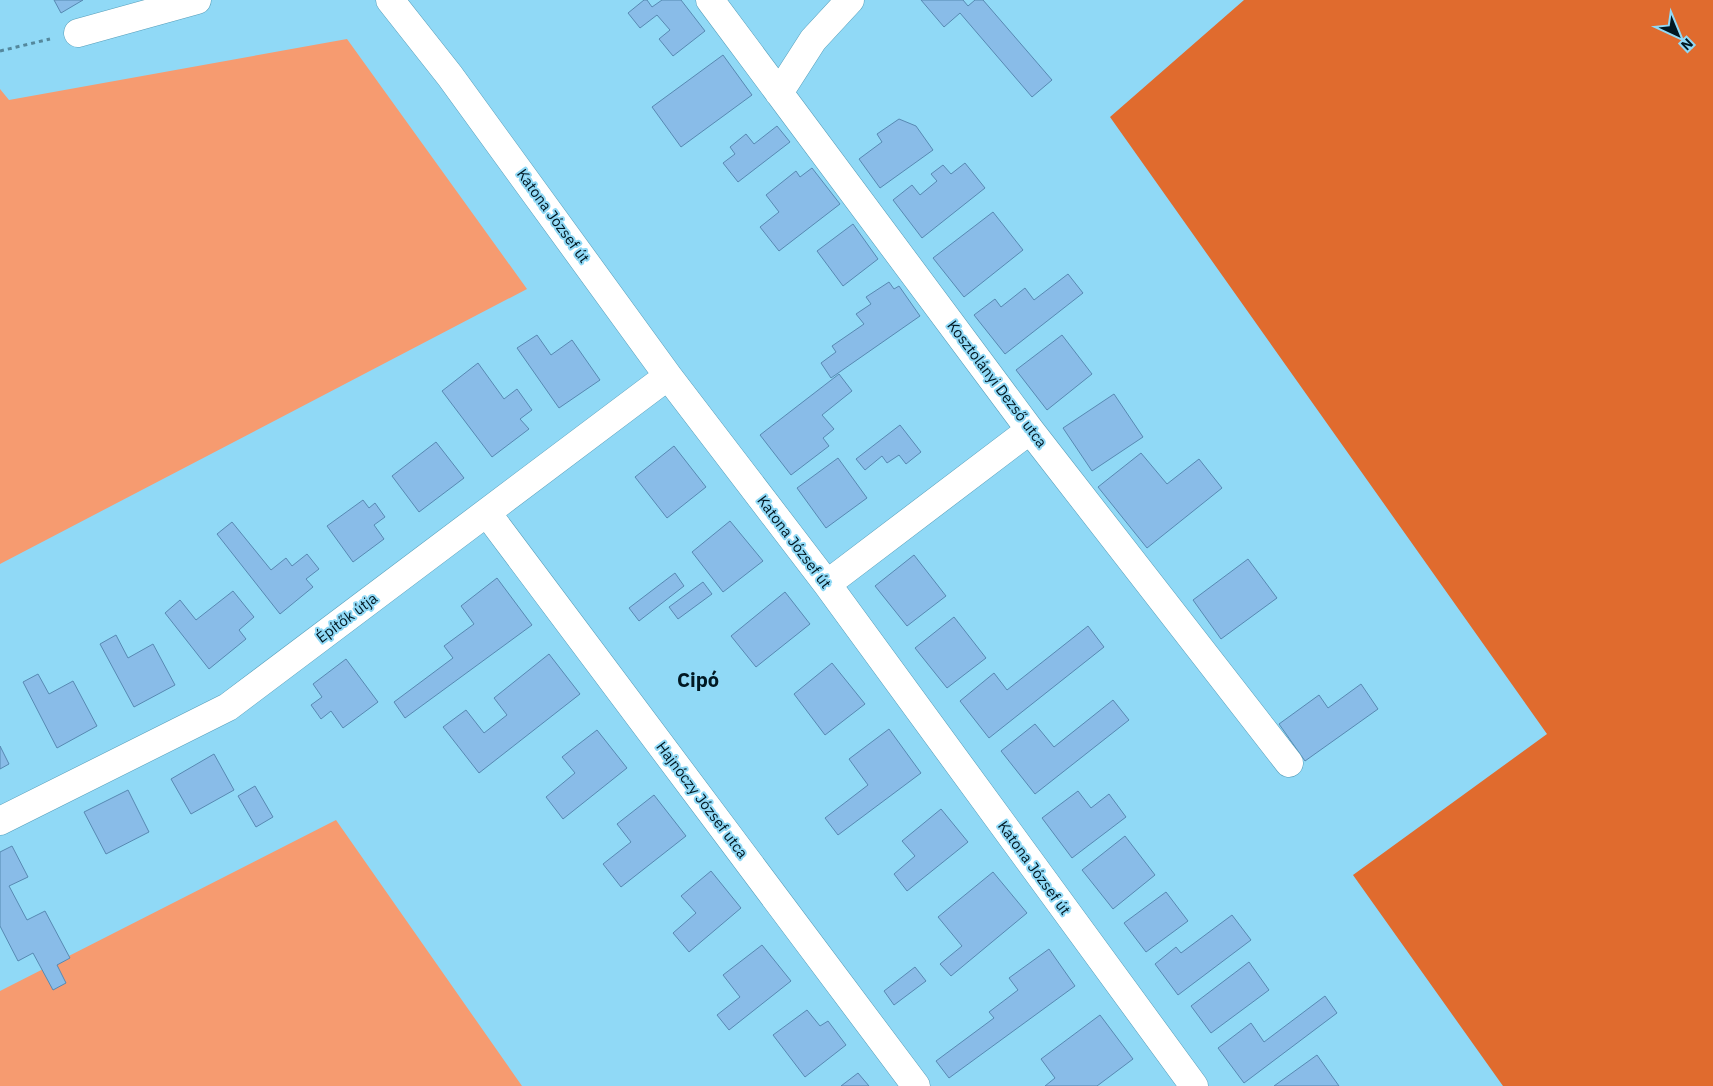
<svg xmlns="http://www.w3.org/2000/svg" width="1713" height="1086" font-family="'IBM Plex Sans',sans-serif">
<style>
.green{fill:#f69b70}
.forest{fill:#e06b2e}
.building{fill:#89bce8;stroke:#5789b2}
.lines{fill:none;stroke-linecap:round;stroke-linejoin:round}
.street-casing{stroke:#569eba;stroke-width:29}
.path{stroke:#54889d;stroke-width:3;stroke-dasharray:4 4;stroke-linecap:butt}
.street{stroke:#fff;stroke-width:28}
.labels{text-anchor:middle;stroke-width:4;stroke-linejoin:round;paint-order:stroke}
.street-label{font-size:15px;fill:#001822;stroke:#90d9f6}
.district-label{font-size:20px;font-weight:bold;fill:#001822;stroke:#90d9f6}
</style>
<rect width="100%" height="100%" fill="#90d9f6"/>
<path class="green" d="M347 39 527 289 0 564V89L9 100Z
M336 820 522 1086H0V991Z"/>
<path class="forest" d="M1244 0H1713V1086H1503L1353 875 1547 734 1110 117Z"/>
<path class="building" d="M54 0H83L61 13Z
M644 0H647L652 7 662 0H681L705 31 673 56 659 39 670 30 657 15 640 28 628 13Z
M921 0H963L968 6 975 0H983L1052 80 1032 97 960 13 944 27Z
M723 55 752 95 681 147 652 107Z
M899 119 916 126 933 150 880 188 859 159 882 142 877 134Z
M777 126 790 142 738 182 723 163 735 154 730 147 746 134 754 144Z
M965 163 985 188 922 238 893 200 912 185 920 195 937 181 931 174 943 165 951 174Z
M812 168 840 204 779 251 760 227 779 212 766 195 796 171 800 177Z
M993 212 1023 250 964 297 933 258Z
M853 224 878 259 843 286 817 251Z
M1068 274 1083 293 1005 354 974 315 995 299 1001 307 1025 288 1034 300Z
M889 282 894 289 899 286 920 316 831 378 821 363 836 352 832 346 864 324 856 314 871 304 866 297Z
M537 335 551 355 572 340 600 380 559 408 517 348Z
M1062 335 1092 374 1047 410 1016 370Z
M478 363 504 399 517 389 532 410 520 419 529 429 492 457 442 391Z
M839 374 852 391 822 415 834 429 823 438 829 446 791 475 760 435Z
M1114 394 1143 437 1092 471 1063 428Z
M900 425 921 452 906 464 899 455 887 463 882 456 865 470 856 459Z
M436 442 464 478 419 512 392 476Z
M674 446 706 487 667 518 635 477Z
M1141 453 1167 484 1199 459 1222 488 1147 548 1098 487Z
M838 458 867 498 826 528 797 488Z
M363 500 369 508 375 503 385 517 374 525 384 539 353 562 327 526Z
M730 521 763 561 723 592 692 552Z
M232 522 271 570 286 558 292 566 307 554 319 569 306 579 313 587 280 614 217 534Z
M914 555 946 596 907 626 875 586Z
M1248 559 1277 598 1221 639 1193 600Z
M675 573 684 586 639 621 629 608Z
M497 578 532 625 405 718 394 702 453 658 444 646 474 624 461 606Z
M703 582 712 594 678 619 669 607Z
M233 591 254 617 239 630 246 639 209 669 165 613 180 600 196 620Z
M785 592 810 624 756 667 731 636Z
M954 617 986 658 947 688 915 648Z
M1088 626 1104 647 989 738 960 701 994 673 1007 690Z
M116 635 128 658 153 644 175 685 134 707 100 644Z
M549 654 580 694 479 773 443 727 466 710 484 733 507 715 494 698Z
M346 659 378 702 343 728 331 711 321 719 311 705 322 697 313 684Z
M832 663 865 704 825 735 794 694Z
M38 674 49 694 73 681 97 726 57 748 23 682Z
M1361 684 1378 709 1305 761 1279 724 1319 695 1328 708Z
M1113 700 1129 720 1035 794 1001 751 1035 724 1054 747Z
M889 729 921 773 838 835 825 818 868 785 849 759Z
M597 730 627 768 563 819 546 797 575 773 562 757Z
M0 746 9 764 0 769Z
M214 754 234 790 191 814 171 779Z
M255 786 273 817 256 827 238 796Z
M128 790 149 832 106 854 84 812Z
M1078 791 1091 808 1109 794 1126 817 1072 858 1042 818Z
M654 795 686 836 621 887 603 864 631 842 617 824Z
M941 809 968 842 907 891 894 874 915 856 902 841Z
M1125 836 1155 875 1113 909 1082 870Z
M12 846 28 877 9 886 27 920 45 911 70 958 57 965 66 983 53 990 33 953 18 961 0 926V852Z
M711 871 741 908 689 952 673 933 696 913 681 896Z
M993 872 1027 913 951 976 940 964 962 946 938 917Z
M1166 892 1188 921 1146 952 1124 923Z
M1232 915 1251 940 1178 995 1155 964 1176 947 1181 953Z
M762 945 791 981 729 1030 717 1015 740 997 723 975Z
M1049 949 1075 986 949 1078 936 1061 994 1018 989 1012 1018 990 1009 978Z
M1249 962 1269 990 1211 1033 1191 1006Z
M915 967 926 981 894 1005 884 991Z
M1325 996 1337 1013 1244 1083 1218 1048 1251 1023 1264 1042Z
M807 1010 820 1026 828 1021 846 1045 805 1077 773 1035Z
M1100 1015 1133 1059 1097 1086H1045L1055 1078 1041 1059Z
M1317 1055 1339 1086H1274Z
M858 1073 869 1086H841Z"/>
<g class="lines">
<defs>
<path id="street" d="M390 0 450 76 668 376 827 584 1194 1086
M710 0 1030 430 1289 763
M78 33 197 0
M779 93 813 40 850 0
M487 513 916 1086
M827 584 1030 430
M0 821 228 707 668 376"/>
</defs>
<use href="#street" class="street-casing"/>
<path class="path" d="M0 51 50 39"/>
<use href="#street" class="street"/>
</g>
<g class="labels">
<g class="street-label">
<text transform="translate(553 216) rotate(54)" y="5">Katona József út</text>
<text transform="translate(997 384) rotate(53)" y="5">Kosztolányi Dezső utca</text>
<text transform="translate(794 542) rotate(53)" y="5">Katona József út</text>
<text transform="translate(347 618) rotate(-37)" y="5">Építők útja</text>
<text transform="translate(702 800) rotate(53)" y="5">Hajnóczy József utca</text>
<text transform="translate(1034 868) rotate(54)" y="5">Katona József út</text>
</g>
<g class="district-label">
<text x="698" y="687">Cipó</text>
</g>
</g>
<g transform="translate(1678 35) rotate(136)" stroke="#90d9f6" stroke-width="4" paint-order="stroke">
<path d="M0-4L9 19L0 12L-9 19Z" fill="#001822"/>
<text y="-8" font-size="14" font-weight="bold" text-anchor="middle" fill="#001822">N</text>
</g>
</svg>
